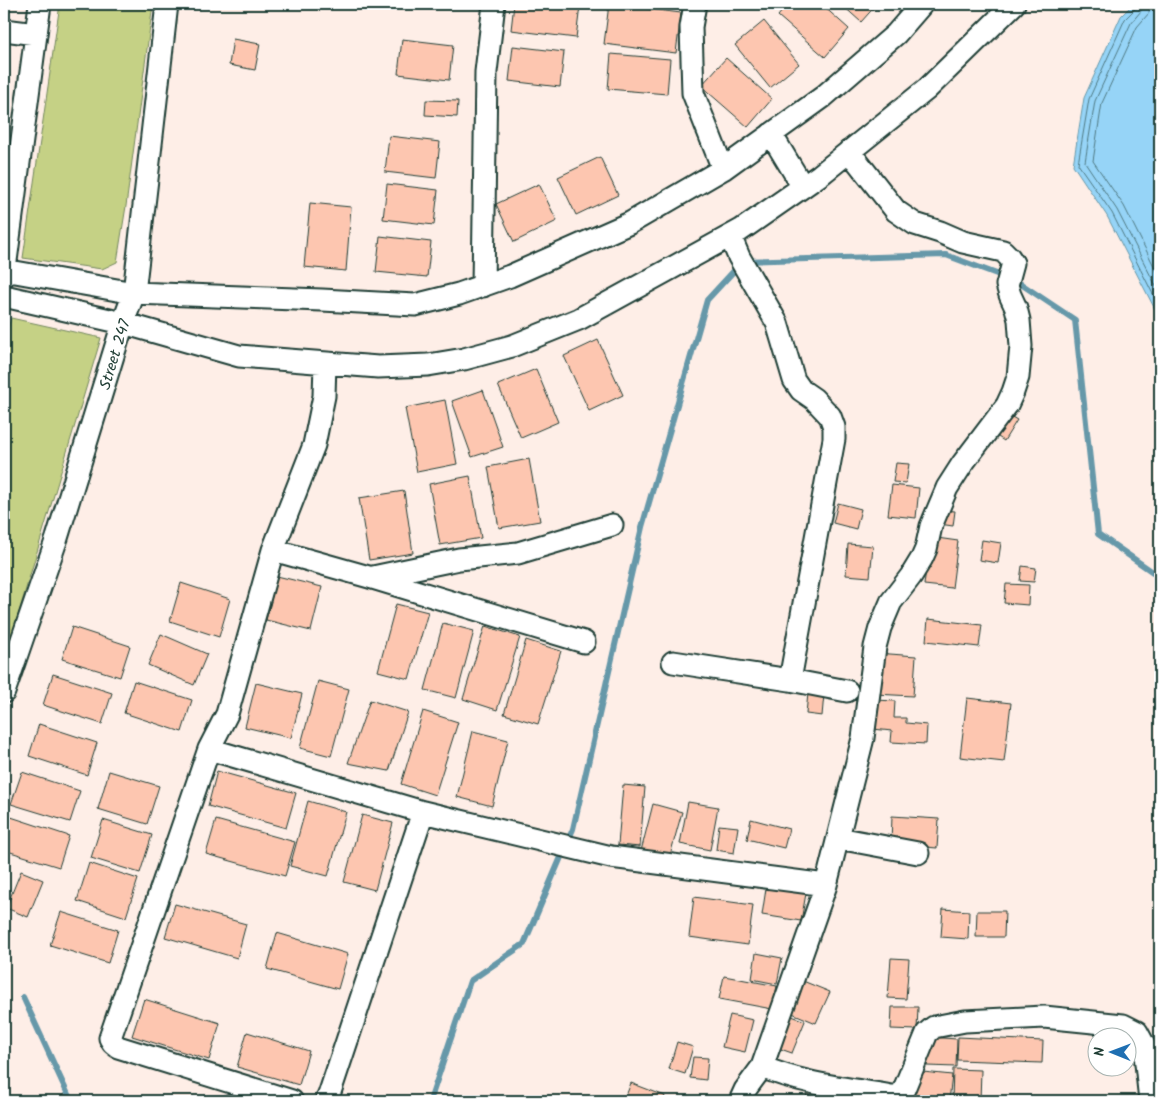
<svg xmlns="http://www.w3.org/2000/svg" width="1164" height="1105" font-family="Kalam,sans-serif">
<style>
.green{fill:#c5d185;stroke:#72875c}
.water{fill:#96d4f7;stroke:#6698a9}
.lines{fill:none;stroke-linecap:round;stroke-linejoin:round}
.shore{stroke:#4f7982;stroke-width:1}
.stream{stroke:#6698a9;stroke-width:6}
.building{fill:#fdc6b0;stroke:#1f3d34}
.minor-casing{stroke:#1f3d34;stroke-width:25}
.minor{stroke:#fff;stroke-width:21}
.labels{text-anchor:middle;stroke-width:4.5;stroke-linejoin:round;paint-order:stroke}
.street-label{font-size:16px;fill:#1f3d34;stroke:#fff}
</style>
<rect width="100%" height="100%" fill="#feeee7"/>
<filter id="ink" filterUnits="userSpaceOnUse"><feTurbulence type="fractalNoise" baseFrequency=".02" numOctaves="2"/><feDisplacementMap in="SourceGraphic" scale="10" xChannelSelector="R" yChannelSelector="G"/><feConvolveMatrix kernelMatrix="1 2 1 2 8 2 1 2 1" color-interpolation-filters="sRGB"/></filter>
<g filter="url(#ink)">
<path class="green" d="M60 4H153L126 206 117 262 102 269 23 258Z
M11 318 101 338 13 632 4 659V342Z"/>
<path class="water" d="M1133 4H1160V319L1107 216 1073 165 1084 98 1121 16Z"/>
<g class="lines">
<path class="shore" d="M1137 4 1135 9 1125 19 1089 99 1078 164 1112 213 1160 308
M1143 4 1141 11 1131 23 1095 101 1085 162 1117 210 1160 294
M1150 4 1149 13 1137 27 1102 103 1093 161 1124 206 1160 278"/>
<path class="stream" d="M23 997 71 1101
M430 1101 470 981 524 944 573 829 642 527 707 300 743 261 946 255 1018 282 1075 320 1098 534 1160 577"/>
</g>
<path class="building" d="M514 4H566L580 6 576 38 511 30Z
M609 4 681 13 676 53 604 44Z
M788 4H821L849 29 825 57 778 16Z
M841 4H877L861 22Z
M764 21 799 64 770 88 735 45Z
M233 39 260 44 255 70 229 65Z
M402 39 453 45 449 80 398 74Z
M513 46 564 52 560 87 509 81Z
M611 54 670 59 667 94 608 89Z
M726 58 772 99 748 127 701 86Z
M426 100 458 101 457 117 425 115Z
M389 136 440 142 436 178 385 172Z
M600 157 618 195 576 215 558 177Z
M387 184 438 190 434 225 383 219Z
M539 184 557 221 514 242 496 204Z
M310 203 351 207 346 271 304 267Z
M380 236 431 242 427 277 376 272Z
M598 340 623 395 589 411 564 356Z
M536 369 558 422 521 438 498 385Z
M483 390 503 447 472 457 452 401Z
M445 400 457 464 417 472 405 408Z
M1005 413 1017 420 1004 441 992 433Z
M529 459 540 521 499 528 488 467Z
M896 463 909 464 906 483 893 482Z
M470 476 481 538 440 545 429 484Z
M892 485 919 488 916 518 888 515Z
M404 491 413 553 369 560 359 498Z
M838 503 861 509 856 529 833 523Z
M941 510 955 511 953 526 939 524Z
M930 537 958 541 952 588 924 585Z
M982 540 1001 543 998 563 979 560Z
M848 544 873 546 870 577 846 575Z
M1022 566 1036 568 1034 582 1020 581Z
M277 576 322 587 311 631 266 620Z
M181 583 230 599 219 637 170 621Z
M1006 584 1029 585 1028 605 1004 603Z
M396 604 428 612 409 679 378 671Z
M928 619 982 625 979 647 926 641Z
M443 623 474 631 456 698 425 690Z
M485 626 520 637 497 710 463 699Z
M72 627 130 646 120 677 62 659Z
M161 634 207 654 194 685 148 665Z
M526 640 561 651 538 724 504 714Z
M877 653 916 656 913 696 875 694Z
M53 674 112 693 102 724 43 705Z
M134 681 192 700 182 732 124 713Z
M318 681 349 689 331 756 300 748Z
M256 683 302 694 291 738 245 727Z
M808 693 824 694 822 716 806 714Z
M967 698 1011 703 1004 762 960 757Z
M370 700 408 712 389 771 348 763Z
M875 700 895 701 894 718H906V723L927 725 926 744 891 742 892 731 873 729Z
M423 711 458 722 435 795 401 784Z
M39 724 97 743 87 775 29 756Z
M473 731 508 740 492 806 457 797Z
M109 771 159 786 147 824 98 809Z
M217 771 296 793 286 828 208 806Z
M22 772 80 791 70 822 11 804Z
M623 785 645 787 640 847 618 845Z
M308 801 346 812 328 876 290 866Z
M688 802 718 807 710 850 680 844Z
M653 804 682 812 669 859 641 851Z
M362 815 393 823 375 890 344 882Z
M892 816 939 819 937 848 891 844Z
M11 817 69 836 59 867 4 850V838Z
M751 819 789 829 784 848 747 839Z
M103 820 152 835 140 873 91 858Z
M216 820 295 842 285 876 206 854Z
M719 825 738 827 734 853 716 850Z
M89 863 138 879 126 917 77 901Z
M21 871 43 880 28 917 6 908Z
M767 882 807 888 801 921 762 915Z
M694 897 753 905 748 945 689 937Z
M175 904 246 924 237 958 165 937Z
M943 909 969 911 968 939 941 937Z
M977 911H1005L1004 937H976Z
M61 912 118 930 108 963 50 945Z
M277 933 348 954 338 989 267 969Z
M756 953 782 958 777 984 752 979Z
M891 958 909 959 906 999 888 998Z
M724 976 777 986 772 1009 719 999Z
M798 979 830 992 816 1023 785 1010Z
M144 999 220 1023 209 1060 132 1036Z
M892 1007H918L917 1030 891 1029Z
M784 1013 805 1021 792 1053 772 1046Z
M730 1015 753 1020 745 1052 722 1047Z
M247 1032 309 1051 299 1085 237 1067Z
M928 1037 957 1039 956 1067 927 1066Z
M958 1037 1043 1041 1042 1063 957 1060Z
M677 1042 693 1047 685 1074 669 1069Z
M693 1057 708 1058 706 1080 690 1078Z
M953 1069 981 1070 980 1101H952Z
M913 1071 952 1075 949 1101H910Z
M631 1083 665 1096 663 1101H624Z
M807 1090 830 1093 829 1101H806Z
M1033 1096 1072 1099 1071 1101H1032Z"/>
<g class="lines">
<defs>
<path id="minor" d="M695 4 691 27 693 93 723 169
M4 30 36 34
M771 134 803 187
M730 236 739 257 777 323 794 380 801 390 814 399 830 416 834 427V439L790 680
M4 270 134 293 322 300 415 305 459 294 510 276 630 223 723 169 823 97 896 34 922 4
M4 276 40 4
M483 286 486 72 494 4
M4 296 123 323 239 356 378 367 428 365 464 359 512 346 579 319 741 230 820 175 927 89 1014 4
M273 550 369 577 584 642
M373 577 459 559 518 553 612 525
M673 662 790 680 847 691
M4 692 57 538 123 323 134 293 167 4
M209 749 423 812 611 857 826 885
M838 838 918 853
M762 1067C802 1084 848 1088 891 1096 898 1096 901 1095 904 1089L927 1033 934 1027 965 1021 1044 1017 1123 1025 1137 1032 1144 1045 1150 1101
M292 1101 118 1047 113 1043 110 1038 209 749 227 714 273 550 314 445 324 396 325 363
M326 1101 329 1095 423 812
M740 1101 745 1090 762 1067 826 885 863 738 875 647 880 628 891 602 911 576 922 558 926 549 931 526 947 488 963 463 1007 405 1013 392 1018 377 1021 346 1019 320 1016 308 1010 295 1007 285 1013 263 1009 257 1003 251 963 242 940 232 915 224 896 211 849 151"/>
</defs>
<use href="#minor" class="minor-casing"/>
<use href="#minor" class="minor"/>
</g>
</g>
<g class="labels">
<g class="street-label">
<text transform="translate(114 354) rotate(-73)" y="6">Street 247</text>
</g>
</g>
<rect width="1164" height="1105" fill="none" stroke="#fff" stroke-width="20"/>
<rect x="10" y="10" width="1144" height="1085" fill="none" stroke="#1f3d34" stroke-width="2" filter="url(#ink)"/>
<g transform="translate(1112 1052) rotate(271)"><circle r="24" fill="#ffffff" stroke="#a5b1ae"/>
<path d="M0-4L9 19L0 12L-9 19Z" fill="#1f6fb2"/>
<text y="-8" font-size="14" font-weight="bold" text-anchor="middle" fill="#1f3d34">N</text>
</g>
</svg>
